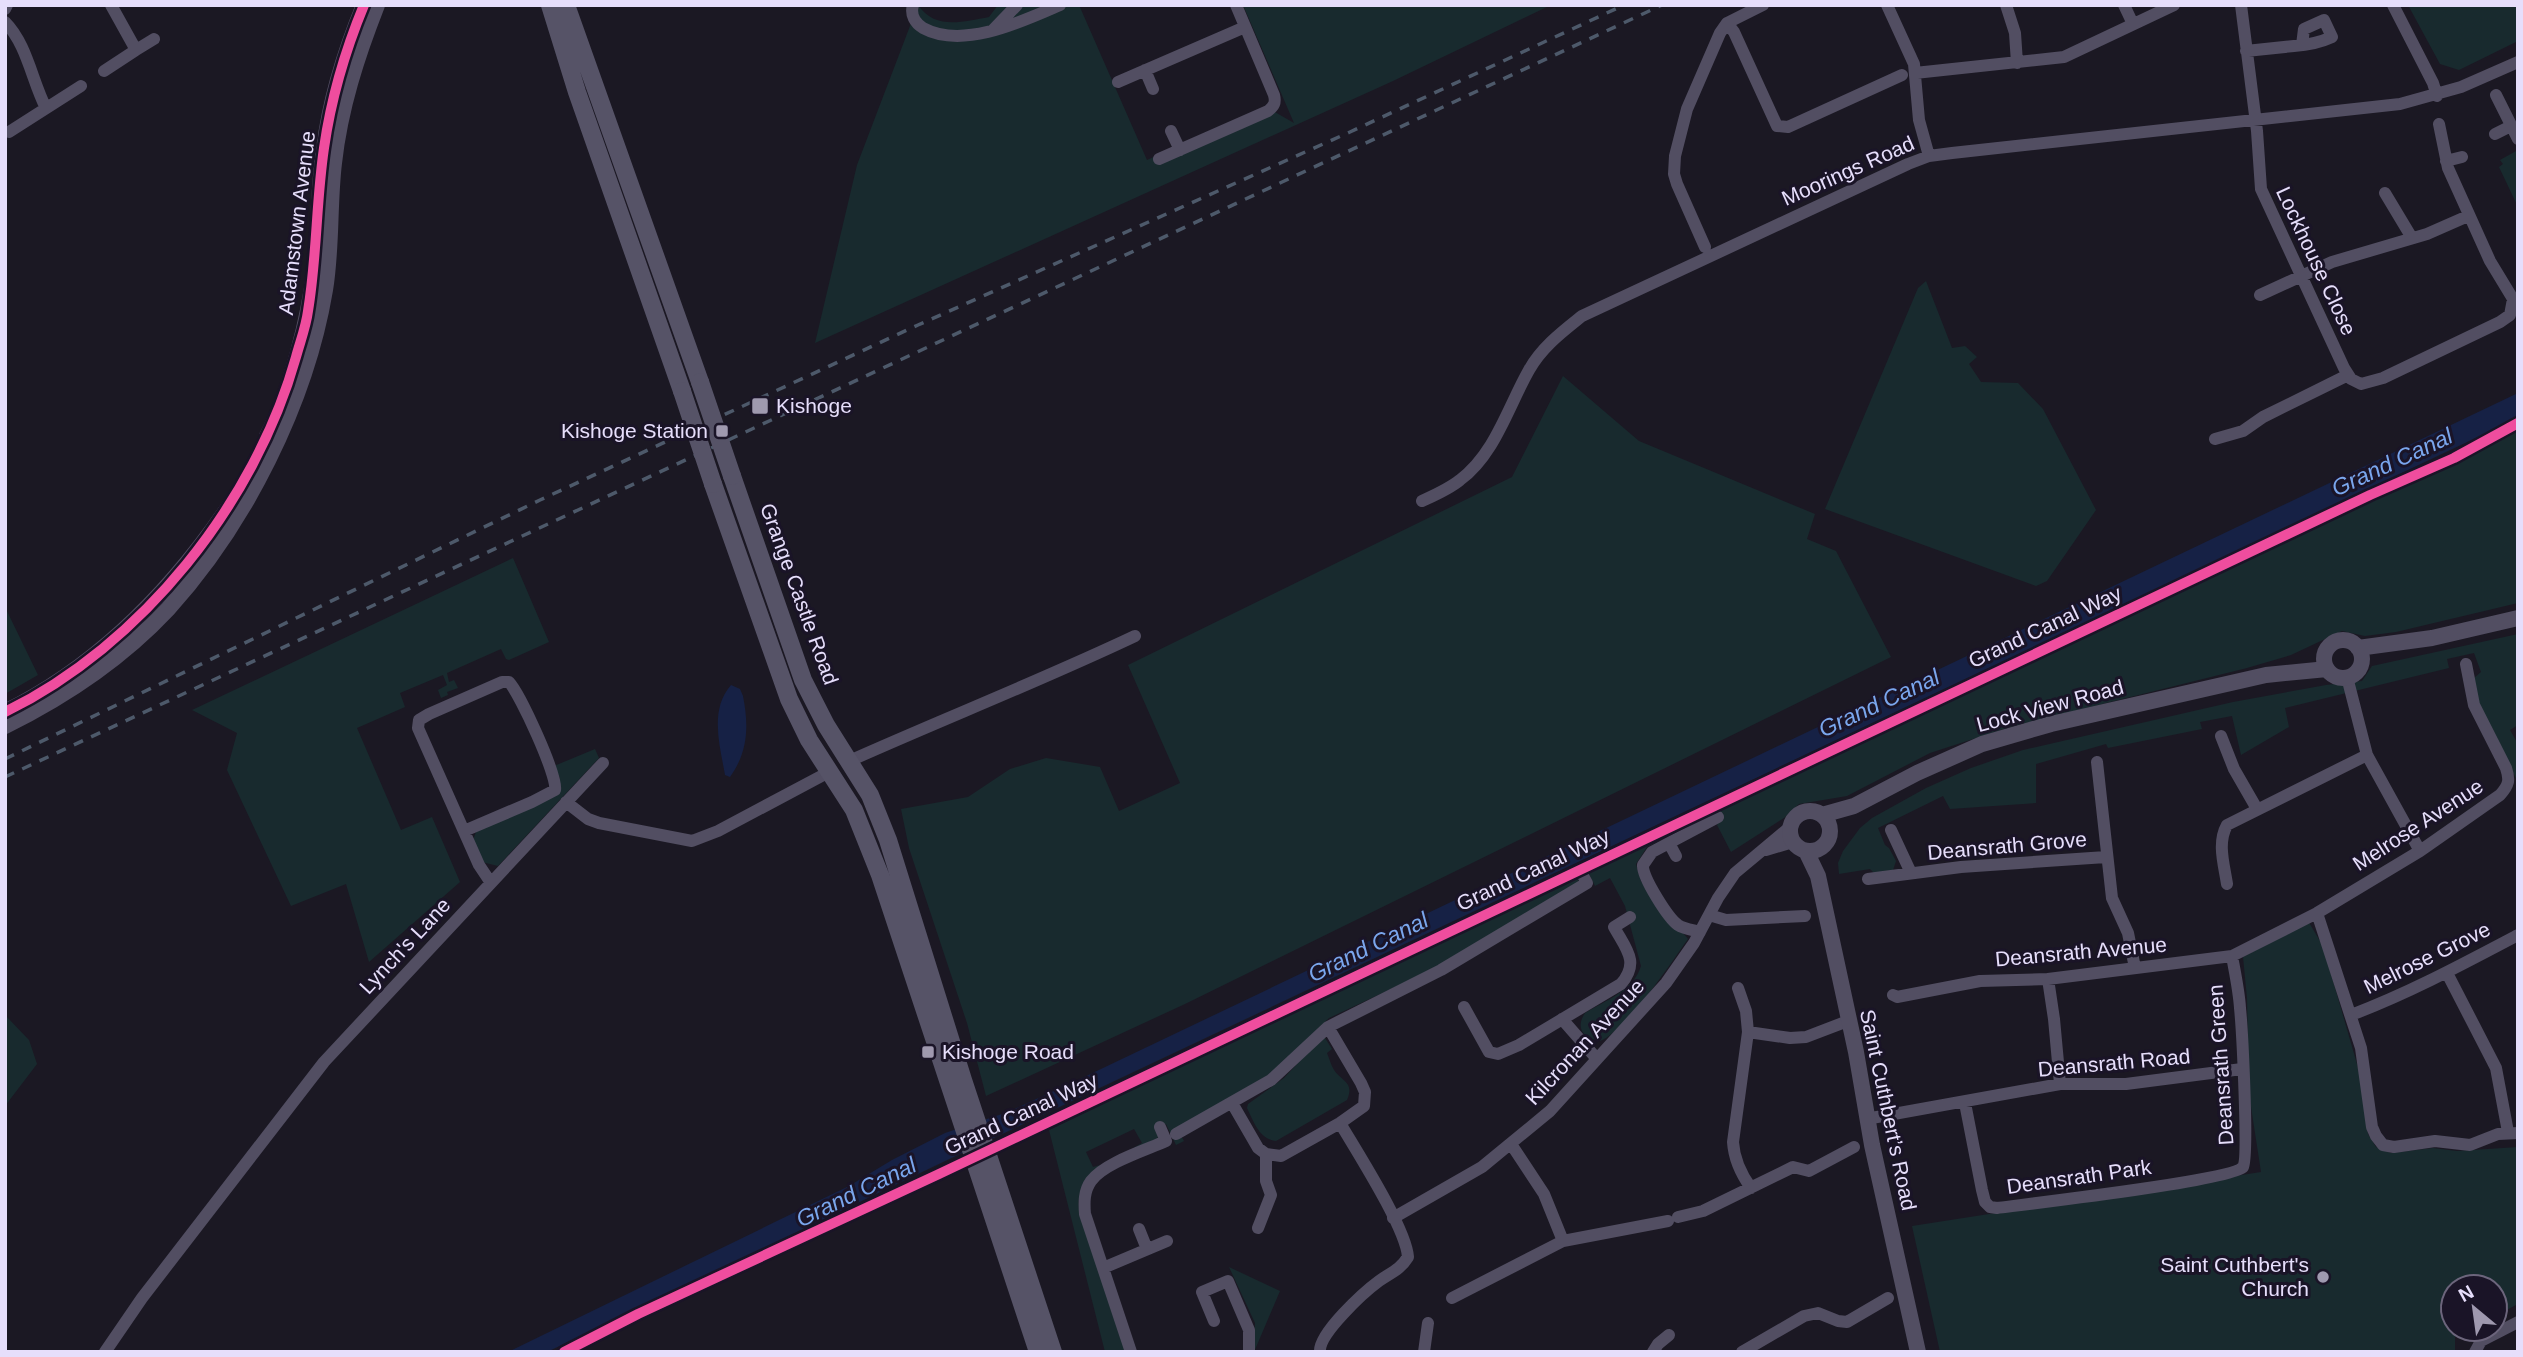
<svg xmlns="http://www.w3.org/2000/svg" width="2523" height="1357" font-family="Helvetica,sans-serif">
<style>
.green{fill:#182a2e}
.water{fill:#162145}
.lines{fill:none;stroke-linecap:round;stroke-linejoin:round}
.minor{stroke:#524e62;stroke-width:12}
.tertiary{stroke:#524e62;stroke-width:16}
.secondary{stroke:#565367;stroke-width:18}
.rail{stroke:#4d596a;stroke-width:3.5;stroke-dasharray:10 9;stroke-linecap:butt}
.secondary-bridge{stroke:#565367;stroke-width:18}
.cycleway-casing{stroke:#1a1427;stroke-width:15}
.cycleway{stroke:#ef4d9e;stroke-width:10}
.poi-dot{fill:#9f99af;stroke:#1a1427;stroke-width:2.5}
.labels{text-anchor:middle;stroke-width:6;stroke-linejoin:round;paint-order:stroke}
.street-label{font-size:21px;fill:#e6defb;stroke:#1a1427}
.poi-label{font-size:21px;fill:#e6defb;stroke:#1a1427;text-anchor:start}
.water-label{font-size:23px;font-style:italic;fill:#7aa6ed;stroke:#1a1427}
</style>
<rect width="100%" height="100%" fill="#1b1823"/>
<path class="green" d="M918 5C935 30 962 22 989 17L998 5H1079L1147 160 1266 107 1294 123 1243 5H1551L1393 81 815 343 857 165Z
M2408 5H2518V41L2459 70 2440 64Z
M2516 151 2518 153V207L2499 167 2503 164 2500 160Z
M1926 281 1952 348 1965 346 1977 357 1969 364 1981 382 2018 383 2043 409 2096 510 2047 581 2036 586 1825 509 1918 288Z
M1563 376 1639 441 1815 514 1807 539 1836 551 1891 657 1185 1004 986 1096 967 1023 909 848 901 809 968 797 1010 769 1046 758 1100 767 1119 811 1180 783 1128 665 1512 477Z
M2518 430V603L2396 632 2365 636 2342 631 2291 655 2247 668 2010 727 1930 753 1847 796 1799 804 1784 818 1731 852 1717 825 1722 817 1715 810 1647 847 1636 864 1641 881 1688 939C1671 963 1626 1031 1600 1041 1583 1039 1575 1028 1585 1013 1605 1001 1634 990 1641 966L1625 906 1610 878 1595 886 1587 870Z
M513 558 549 642 509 660 506 659 501 649 447 673 449 682 454 680 458 688 447 692 448 695 441 698 438 690 447 685 443 675 400 693 405 707 357 728 401 830 432 817 460 882 369 962 346 884 291 906 227 770 237 733 192 710Z
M5 607 38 675 5 694Z
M2518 634V725L2510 730 2518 744V782L2478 705 2474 678 2481 672 2474 653 2447 659 2449 668 2285 708 2289 727 2241 755 2232 716 2200 722 2202 729 2108 748 2106 744 2036 764V803L1950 809 1943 796 1878 828 1885 845 1889 848 1896 861 1893 870 1875 874 1870 869 1839 874 1838 863 1843 851 1860 828 1872 818 1926 788 1971 768 2023 750 2233 702 2326 685 2362 681 2372 666Z
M595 749 599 758 498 866 482 862 473 840 476 832 560 787V778L554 766Z
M1577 873 1579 884 1440 966 1329 1018 1270 1074 1177 1129 1184 1141 1176 1145 1166 1124 1157 1129 1159 1136 1155 1141 1133 1148 1142 1143 1134 1129 1086 1152 1093 1167 1100 1165C1085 1184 1075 1190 1080 1216L1127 1352H1105L1049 1130Z
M2308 921 2323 946 2359 1071 2368 1134 2376 1147 2391 1153 2433 1148 2457 1151 2518 1147V1304L2495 1316V1287H2453V1329H2471L2455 1337V1352H1940L1912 1226 2261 1172 2249 1094 2247 998 2243 957Z
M5 1015 29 1040 37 1064 5 1106Z
M1321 1038H1325L1332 1049 1327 1053C1329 1058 1331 1065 1334 1070 1341 1081 1355 1082 1347 1100L1276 1141C1259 1139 1254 1122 1247 1108L1248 1104 1284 1078Z
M1229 1267 1280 1291 1254 1352 1255 1323Z"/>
<path class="water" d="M2518 393V418L941 1163 547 1352H508L849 1186 892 1160 945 1133 1008 1112 1080 1079Z
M731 685 740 689 743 696C749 726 748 752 730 777L725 775C720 746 709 710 731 685Z"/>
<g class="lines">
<path class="minor" d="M111 5 136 50 154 39
M913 5C910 15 915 23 923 28 963 50 1023 21 1060 5
M1887 5 1914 64 1919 120 1929 156
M2006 5 2015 33 2017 63
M2124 5 2133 24
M2241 5 2257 131 2261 189 2344 368 2351 379 2361 384 2383 378 2500 322 2510 315 2513 299 2490 261 2448 168 2439 124
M2393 5 2433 83 2437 96
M5 9 7 5
M5 22C27 44 32 81 46 108
M1727 23 1734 32 1777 126 1788 127 1902 75
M993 30 1017 5
M2246 51 2294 46C2308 45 2319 43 2332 37L2324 20 2304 29 2302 45
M1145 70 1153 89
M104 71 136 50
M1915 73 2064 57 2174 5
M1118 82 1245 27
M2496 95 2518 139
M1171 131 1180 150
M9 132 81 86
M2495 134 2511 126
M1159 159 1268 111C1274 106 1276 103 1274 95L1236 5
M2446 161 2462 157
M2385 193 2412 238
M1705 247 1677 184 1674 174 1675 156 1687 109 1720 33 1727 23 1763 5
M2260 295 2332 262 2427 234 2468 216
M2215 439 2243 431 2263 417 2348 375
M1422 501C1435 495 1449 489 1460 480 1495 454 1508 407 1529 370 1542 347 1562 332 1582 316L1908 164 1929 156 1952 153 2400 104 2461 87 2518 62
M2347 677 2367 755 2420 851
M2221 736 2234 769 2257 809
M847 762C943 719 1040 681 1135 636
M2097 762 2112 898 2128 933 2135 968
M566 802 588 819 599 823 692 841 718 831 829 772
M1891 830 1911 873
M464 831 532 802 555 790C558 776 520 694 509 682H502L429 714 419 720 418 728 479 865 491 883
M1669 843 1676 856
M1766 850 1793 842
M1868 879 1961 867 2106 857
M2227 884C2224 864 2217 843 2227 825L2367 755
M2317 913 2361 1048 2372 1127 2376 1136 2383 1145 2394 1147 2435 1141 2470 1145 2498 1134 2518 1133
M1709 915 1726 920 1805 916
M1700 932C1693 930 1684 929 1678 925 1668 918 1642 877 1643 865L1652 852 1718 817
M2447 973 2496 1068 2508 1132
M2048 979 2054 1019 2060 1084
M1738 988 1746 1011 1748 1032 1733 1142C1734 1159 1741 1174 1751 1188
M1893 995 1897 997 1980 981 2048 979 2232 956 2317 913 2420 851 2500 795C2509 785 2510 780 2506 768L2474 705 2466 664
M1464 1007 1489 1052 1498 1054 1519 1045 1621 984C1640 962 1626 949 1614 927L1630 917
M2351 1015C2409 993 2463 964 2518 935
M1562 1019 1597 1059
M1748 1032 1790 1038 1806 1037 1848 1021
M1232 1103 1258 1148 1266 1154V1181L1271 1195 1258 1228
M1965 1103 1982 1190 1985 1202 1990 1207 1997 1208C2028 1204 2233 1180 2243 1167 2249 1158 2242 1028 2240 1008 2239 991 2235 973 2232 956
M1866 1119 2060 1084H2126L2242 1069
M1176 1134 1271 1080 1328 1027 1441 970 1587 883 1581 872
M1511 1144 1544 1194 1563 1241
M1266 1154 1281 1156 1340 1123 1364 1106 1365 1092 1361 1083 1328 1027
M1678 1217 1703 1211 1793 1167 1809 1171 1854 1147
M1393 1218 1482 1167 1550 1111 1666 983 1694 943 1718 898 1735 873 1790 827
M1139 1229 1147 1249
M1103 1268 1167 1241
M1452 1298 1563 1241 1668 1221
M1214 1321 1202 1292 1228 1281 1249 1330V1352
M105 1352 142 1298 324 1062 603 763
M1131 1352 1085 1214C1084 1202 1084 1191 1091 1181 1104 1163 1146 1150 1166 1141L1160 1127
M1320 1352C1318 1334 1364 1292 1379 1281 1390 1273 1400 1270 1408 1257 1406 1228 1357 1152 1340 1123
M1424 1352 1428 1323
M1653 1352 1658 1344 1669 1335
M1742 1352 1804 1316 1818 1313 1838 1321 1847 1322 1888 1298
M2475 1352 2481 1341 2518 1322"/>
<path class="tertiary" d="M267 436C291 391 309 317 315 267 319 228 318 188 324 149 330 100 345 51 364 5
M2324 659a19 19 0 1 1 38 0a19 19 0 1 1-38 0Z
M2358 648 2432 638 2518 618
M5 712C100 665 176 586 234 499
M5 726C64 697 123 657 168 609 245 524 306 403 325 290 332 248 329 205 334 163 340 108 357 56 377 5
M1790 831a20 20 0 1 1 40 0a20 20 0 1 1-40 0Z
M1822 815 1854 806 1917 773 1982 744 2051 724 2266 675 2327 669
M1806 851 1818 876 1856 1052 1872 1145 1918 1352"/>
<path class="secondary" d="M550 5 577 92 682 391
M566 5 700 382
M732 476 803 680 826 725 870 795 888 840 963 1080 1053 1352
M713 484 789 699 809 740 854 810 880 875 1038 1352"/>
<path class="rail" d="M5 759 540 500 918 325 1350 132 1624 5
M5 777 1662 5"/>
<path class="secondary-bridge" d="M700 382 732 476
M682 391 713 484"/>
<defs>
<path id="cycleway" d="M5 712C142 645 255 503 296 357 300 342 306 327 308 311 317 257 316 202 324 148 331 99 345 51 364 5
M564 1352 638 1314 939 1174 2370 495 2454 458 2518 423"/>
</defs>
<use href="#cycleway" class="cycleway-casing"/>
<use href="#cycleway" class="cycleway"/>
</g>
<g class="poi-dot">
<rect x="751" y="397" width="18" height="18" rx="3.5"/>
<rect x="715" y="424" width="14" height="14" rx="3.5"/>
<rect x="921" y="1045" width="14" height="14" rx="3.5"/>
<circle cx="2323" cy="1277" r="7"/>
</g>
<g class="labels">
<g class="street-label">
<text transform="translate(1848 171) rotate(-24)" y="7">Moorings Road</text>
<text transform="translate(297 223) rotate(-83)" y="7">Adamstown Avenue</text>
<text transform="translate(2316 261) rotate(65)" y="7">Lockhouse Close</text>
<text transform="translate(799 594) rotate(70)" y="7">Grange Castle Road</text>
<text transform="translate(2045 627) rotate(-25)" y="7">Grand Canal Way</text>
<text transform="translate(2050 706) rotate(-15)" y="7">Lock View Road</text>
<text transform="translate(2418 825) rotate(-33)" y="7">Melrose Avenue</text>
<text transform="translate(2007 846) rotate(-5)" y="7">Deansrath Grove</text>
<text transform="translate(1533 870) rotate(-25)" y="7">Grand Canal Way</text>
<text transform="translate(405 946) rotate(-47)" y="7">Lynch's Lane</text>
<text transform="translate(2081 952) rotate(-5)" y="7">Deansrath Avenue</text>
<text transform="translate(2427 958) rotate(-26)" y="7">Melrose Grove</text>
<text transform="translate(1585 1042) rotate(-47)" y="7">Kilcronan Avenue</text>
<text transform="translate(2114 1063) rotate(-5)" y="7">Deansrath Road</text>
<text transform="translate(2221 1065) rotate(-94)" y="7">Deansrath Green</text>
<text transform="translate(1888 1110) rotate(78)" y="7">Saint Cuthbert’s Road</text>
<text transform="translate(1021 1114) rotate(-25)" y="7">Grand Canal Way</text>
<text transform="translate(2079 1177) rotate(-8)" y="7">Deansrath Park</text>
</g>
<g class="poi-label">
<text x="776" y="413">Kishoge</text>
<text x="708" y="438" text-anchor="end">Kishoge Station</text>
<text x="942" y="1059">Kishoge Road</text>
<text x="2309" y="1272" text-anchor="end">Saint Cuthbert's<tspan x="2309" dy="24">Church</tspan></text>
</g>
<g class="water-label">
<text transform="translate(2392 462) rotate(-25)" y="8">Grand Canal</text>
<text transform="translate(1879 703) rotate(-25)" y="8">Grand Canal</text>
<text transform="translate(1368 947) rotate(-26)" y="8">Grand Canal</text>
<text transform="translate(856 1192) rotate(-26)" y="8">Grand Canal</text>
</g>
</g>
<rect width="2523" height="1357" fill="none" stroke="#e6defb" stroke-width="14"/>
<g transform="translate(2474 1308) rotate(331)"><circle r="33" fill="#1a1427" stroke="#6c657c" stroke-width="2"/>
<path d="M0-5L12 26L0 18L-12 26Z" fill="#9f99af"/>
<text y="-10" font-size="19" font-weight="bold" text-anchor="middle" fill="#e6defb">N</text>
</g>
</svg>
